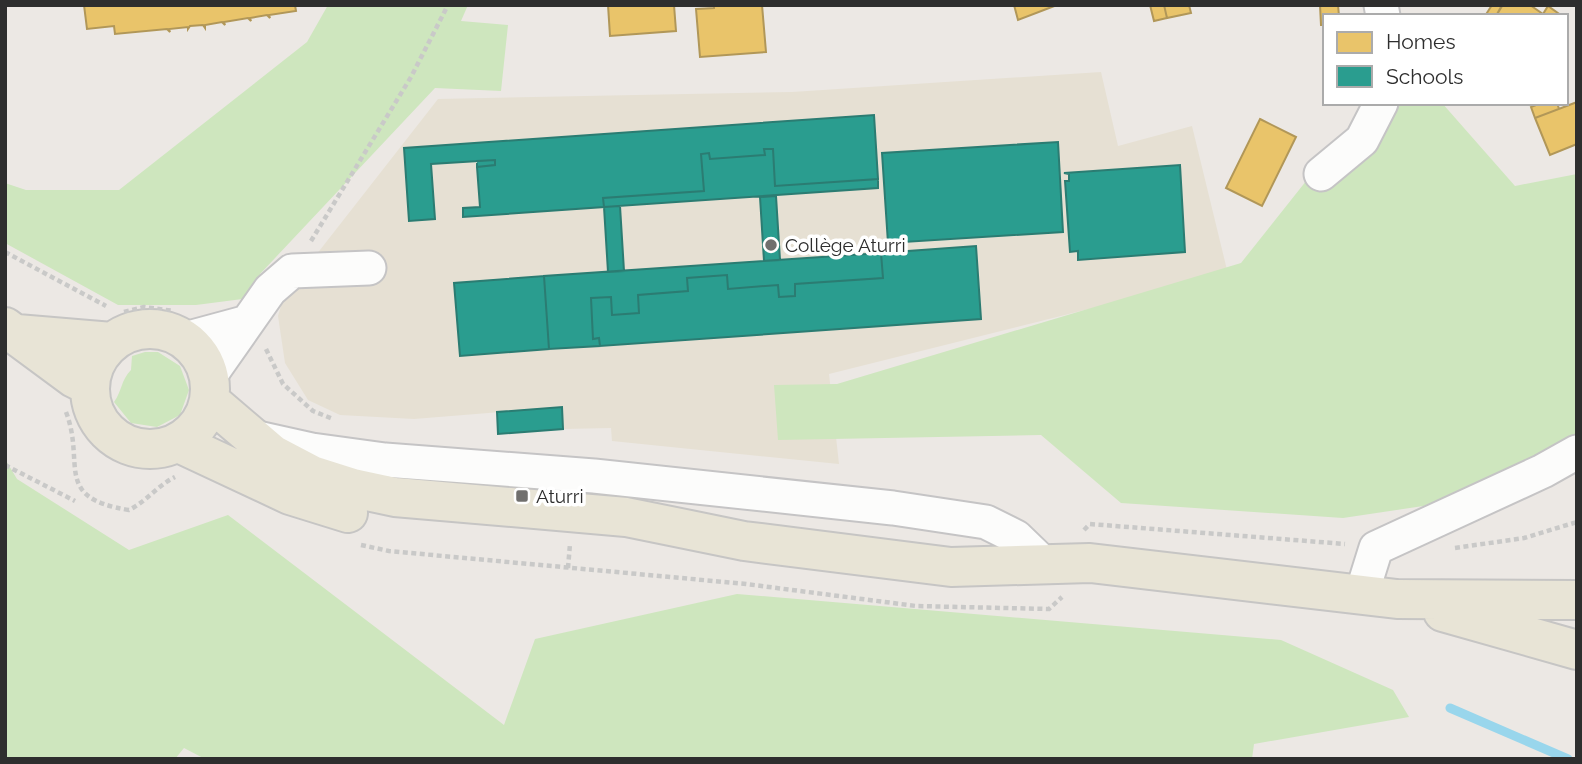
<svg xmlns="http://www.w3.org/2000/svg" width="1582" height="764" font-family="Raleway,sans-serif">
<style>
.education{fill:#e6e0d3}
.green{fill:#cee6be}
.homes{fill:#e9c46a;stroke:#b19758;stroke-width:2}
.schools{fill:#2a9d8f;stroke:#2b7c72;stroke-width:2}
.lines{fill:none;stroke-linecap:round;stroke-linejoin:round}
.stream{stroke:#99d6ec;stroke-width:9}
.minor-casing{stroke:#c5c4c5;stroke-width:37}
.major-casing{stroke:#c6c5c4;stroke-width:42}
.path{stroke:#c9c9c8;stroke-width:4.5;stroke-dasharray:5 3.5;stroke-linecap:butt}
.minor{stroke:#fcfcfb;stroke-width:33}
.major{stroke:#e8e4d6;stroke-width:38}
.poi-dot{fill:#706f6e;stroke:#fff;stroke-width:2.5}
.labels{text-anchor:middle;stroke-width:7;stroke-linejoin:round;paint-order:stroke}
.poi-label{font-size:19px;fill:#2e2e2e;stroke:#fff;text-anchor:start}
</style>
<rect width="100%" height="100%" fill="#ece8e4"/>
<path class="education" d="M1101 72 1118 146 1192 126 1228 274 829 374 839 464 612 441 611 428 563 429 561 407 414 419 340 415 308 400 285 363 278 316 284 296 438 99 792 92Z"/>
<path class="green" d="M328 5H468L461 21 508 25 501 91 435 88 260 274 258 297 196 305H118L5 243V183L26 190H119L307 42Z
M1368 103H1442L1515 186 1577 174V433L1450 502 1343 518 1121 503 1041 435 778 440 774 385 837 384 1241 263Z
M145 352H158L180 366 189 390 180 415 157 427 131 423 114 402C122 391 121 380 131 370L132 356Z
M5 459 17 479 129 550 228 515 504 725 535 639 737 594 1281 640 1393 690 1409 717 1254 744 1252 759H205L184 748 175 759H5Z"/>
<path class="homes" d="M84 5H295L296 11 269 15 270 18 267 15 250 18 251 21 248 18 224 22 225 25 222 22 205 25V28L203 25 190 26 188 29V27L169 29 170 32 167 29 115 34 114 26 87 29Z
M608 5H674L676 31 610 36Z
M714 5H762L766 52 700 57 696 9 714 8Z
M1014 5H1057L1018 20Z
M1150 5H1164L1167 18 1154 21Z
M1164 5H1189L1191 13 1167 18Z
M1320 5H1338L1339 16H1325V25H1321Z
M1492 5 1502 6 1496 16H1485Z
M1530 5 1543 14 1548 6 1562 16H1496L1502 5Z
M1577 102V144L1550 155 1535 118Z
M1541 103H1557L1559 109 1535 118 1531 107Z
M1260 119 1296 137 1262 206 1226 188Z"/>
<path class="schools" d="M874 115 878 179 775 186 773 149H764L765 155 710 159 709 153 701 154 704 191 603 198 604 207 463 217V208L480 207 477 167 495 165V160L431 164 435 219 409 221 404 148Z
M1058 142 1063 232 888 243 882 153Z
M764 149H773L775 186 878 179V188L604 207 603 198 704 191 701 154 709 153 710 159 765 155Z
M495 160V165L477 167V161Z
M1180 165 1185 252 1078 260V251L1070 252 1065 181H1069V174L1064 173Z
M776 196 780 260 764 261 760 197Z
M620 206 624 271 608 272 604 207Z
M976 246 981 319 600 346 599 338 593 339 591 298 611 297 612 315 639 313 638 295 688 291 687 278 727 275 728 289 778 285 779 297 795 296V284L883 278 881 253Z
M881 253 883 278 795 284V296L779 297 778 285 728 289 727 275 687 278 688 291 638 295 639 313 612 315 611 297 591 298 593 339 599 338 600 346 549 349 544 276Z
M544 276 549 349 460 356 454 283Z
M562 407 563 429 498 434 497 412Z"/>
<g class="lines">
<path class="stream" d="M1450 708 1568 759"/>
<defs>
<path id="minor" d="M1381 5 1383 16
M1321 174 1362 140 1381 103
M185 339 244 323
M209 377 270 290 292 271 369 268
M258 438 312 450 385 460 594 476 893 508 986 522 1016 537 1044 564
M1361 596 1376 548 1543 471 1577 452"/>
<path id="major" d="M5 327 74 378 90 386
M90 389a60 60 0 1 1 120 0a60 60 0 1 1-120 0Z
M17 334 112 342
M210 401 272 454 312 475 353 488 395 497 626 517 744 541 951 567 1090 563 1397 599 1577 600
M179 443 290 495 348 513
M1443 612 1577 650"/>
</defs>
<use href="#minor" class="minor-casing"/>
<use href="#major" class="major-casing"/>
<path class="path" d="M311 241 411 77 448 5
M5 252 106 306
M124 312 144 307 174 311
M266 349 283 384 313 411 333 419
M66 412C86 464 52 498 129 510 147 501 157 486 175 477
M5 465 75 501
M1084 530 1090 524 1345 544
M361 545 389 551 746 584 916 606 1049 609 1062 597
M1455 548 1524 538 1577 522
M568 568 570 544"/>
<use href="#minor" class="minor"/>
<use href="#major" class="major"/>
</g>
<g class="poi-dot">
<circle cx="771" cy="245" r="7"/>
<rect x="515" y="489" width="14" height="14" rx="3.5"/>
</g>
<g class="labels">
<g class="poi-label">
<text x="785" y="252">Collège Aturri</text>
<text x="536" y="503">Aturri</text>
</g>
</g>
<rect width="1582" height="764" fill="none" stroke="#2e2e2e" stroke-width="14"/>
<rect x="1323" y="14" width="245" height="91" fill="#ffffff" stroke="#ababab" stroke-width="2"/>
<rect x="1337" y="32" width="35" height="21" fill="#e9c46a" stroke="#ababab" stroke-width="2"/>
<text x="1386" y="49" font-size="21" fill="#2e2e2e">Homes</text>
<rect x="1337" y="66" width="35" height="21" fill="#2a9d8f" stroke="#ababab" stroke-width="2"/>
<text x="1386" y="84" font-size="21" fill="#2e2e2e">Schools</text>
</svg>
